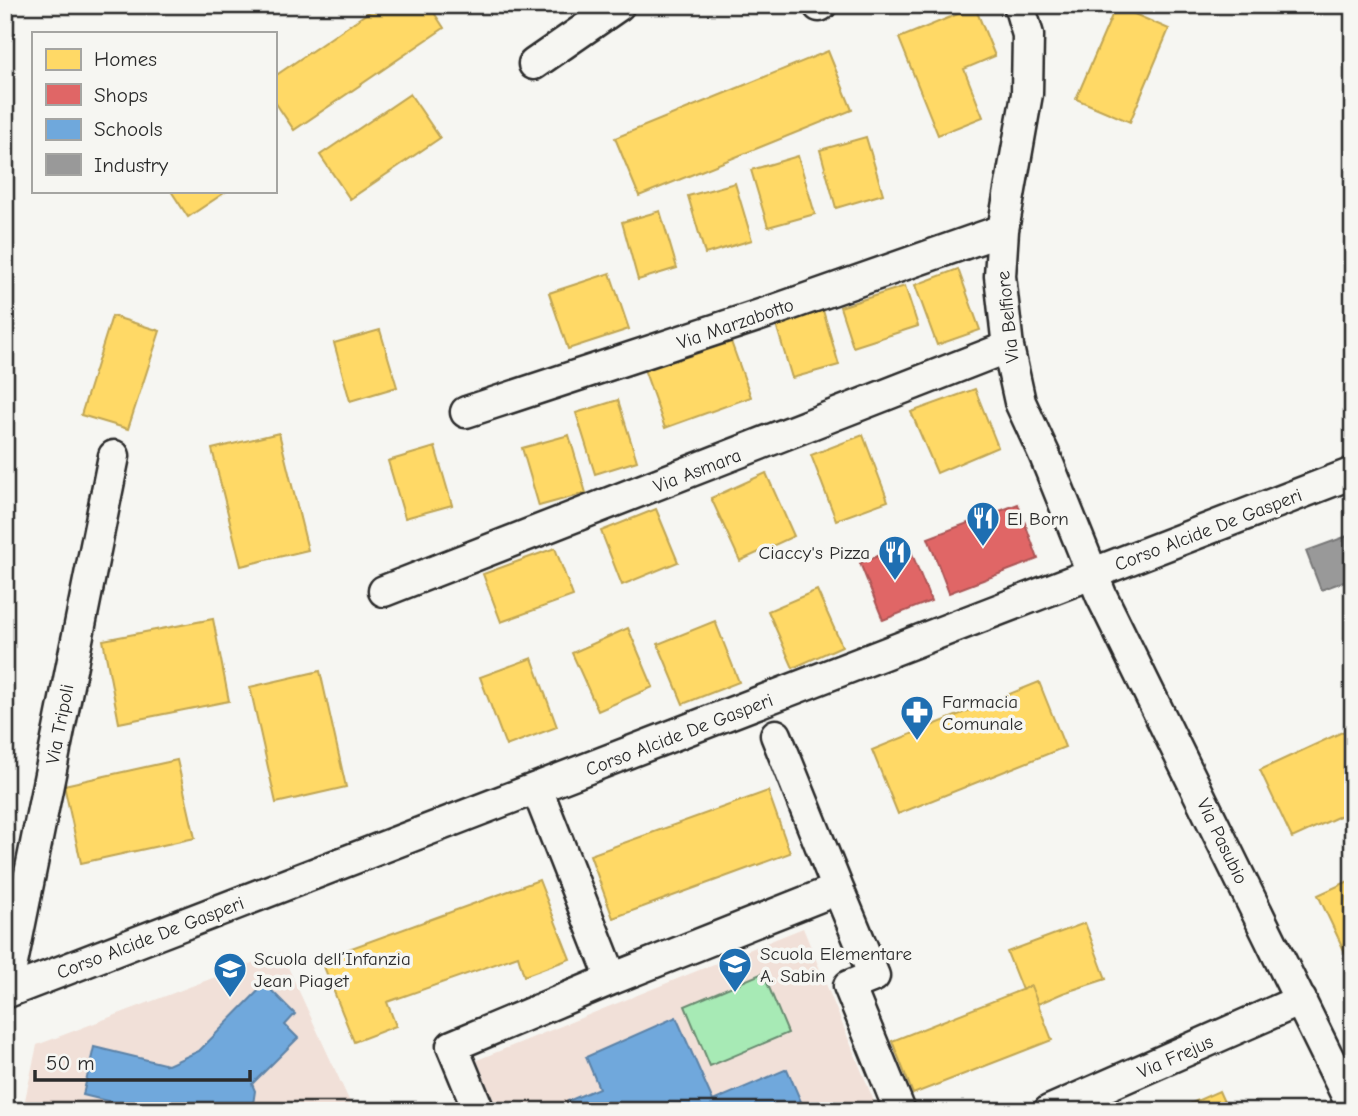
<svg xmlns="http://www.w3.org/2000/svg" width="1358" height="1116" font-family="'Comic Neue',sans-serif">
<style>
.built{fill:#f1e0d8}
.green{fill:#a7eab5;stroke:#698a70;stroke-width:2}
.homes{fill:#ffd966;stroke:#bfa554;stroke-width:2}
.shops{fill:#e06666;stroke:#aa5454;stroke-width:2}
.schools{fill:#6fa8dc;stroke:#5b82a7;stroke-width:2}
.industry{fill:#999;stroke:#787878;stroke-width:2}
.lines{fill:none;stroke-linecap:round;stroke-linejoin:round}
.minor-casing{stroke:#2b2b2b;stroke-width:35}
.minor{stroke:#f6f6f2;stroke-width:30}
.labels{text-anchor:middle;stroke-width:7;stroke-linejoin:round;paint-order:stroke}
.street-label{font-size:19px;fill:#2b2b2b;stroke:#f6f6f2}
.poi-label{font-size:19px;fill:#2b2b2b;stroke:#f6f6f2;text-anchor:start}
</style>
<rect width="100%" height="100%" fill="#f6f6f2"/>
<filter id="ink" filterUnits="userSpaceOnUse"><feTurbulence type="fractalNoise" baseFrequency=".0143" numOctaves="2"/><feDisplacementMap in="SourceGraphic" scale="14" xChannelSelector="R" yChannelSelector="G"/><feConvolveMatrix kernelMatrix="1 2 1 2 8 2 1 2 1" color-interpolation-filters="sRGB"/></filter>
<g filter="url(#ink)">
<path class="built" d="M803 928 878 1111H498L477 1060Z
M281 952 354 1111H25L23 1109 37 1045Z"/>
<path class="green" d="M763 973 788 1033 710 1066 685 1006Z"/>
<path class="homes" d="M379 5H429L444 28 294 130 275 102V76Z
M1116 6 1169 29 1130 122 1076 99Z
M975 7 995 56 964 69 983 117 938 135 899 38Z
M828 51 852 110 639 196 615 138Z
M410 94 440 138 350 199 320 155Z
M866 137 883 194 836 208 820 150Z
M798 156 815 214 768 227 751 170Z
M735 183 752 240 705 254 688 196Z
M171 191H227L188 217Z
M660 211 677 268 638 280 622 222Z
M958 269 980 330 937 345 915 285Z
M610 273 629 329 568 349 549 293Z
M905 286 918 326 853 347 840 307Z
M822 307 839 365 792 378 775 321Z
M112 316 160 331 128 429 81 415Z
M380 330 397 387 350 401 334 343Z
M730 339 751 397 665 428 644 369Z
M975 389 998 447 937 473 911 412Z
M618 400 637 461 595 474 576 413Z
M279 433 308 550 241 566 212 449Z
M569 435 586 493 539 506 522 448Z
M863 435 888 501 836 520 811 455Z
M435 447 452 505 405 518 388 461Z
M766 473 794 536 740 561 711 498Z
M656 509 678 562 622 585 601 531Z
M555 548 573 596 501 622 483 574Z
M817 590 842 646 793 668 768 611Z
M213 619 229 701 119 723 103 640Z
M715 621 739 682 683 704 658 644Z
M628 628 653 687 598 711 572 653Z
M532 658 557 727 506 746 480 677Z
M320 671 346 787 276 803 250 687Z
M1039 682 1065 747 898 814 872 750Z
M1353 727V810L1292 838 1260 770Z
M177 760 195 838 81 863 64 785Z
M768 791 790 853 613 918 590 855Z
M1353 879V962L1350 963 1318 895Z
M539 880 570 959 524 976 518 956 387 1002 396 1026 354 1042 321 959Z
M1085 923 1106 979 1063 993 1038 1004 1031 986 1022 990 1007 952Z
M1031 986 1052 1040 913 1094 892 1041Z
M1219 1091 1228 1111H1174Z"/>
<path class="shops" d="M1018 504 1038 559 949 593 928 538Z
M908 544 931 601 883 620 860 563Z"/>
<path class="schools" d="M265 984 295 1014 285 1025 298 1038 252 1084 255 1091 252 1111H148L83 1095 94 1047 168 1065 199 1051Z
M676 1017 713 1101 787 1069 805 1111H572L568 1101 599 1088 586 1057Z"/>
<path class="industry" d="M1353 534V578L1321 590 1306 551Z"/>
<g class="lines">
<defs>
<path id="minor" d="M1019 5 1028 35 1027 94 1003 230 1000 276 1008 347 1020 402 1045 456 1101 595 1353 1108
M819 6 821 5
M534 64 619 5
M466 412 769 312 1003 230
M384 591 1008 347
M838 889 874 976 849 986 900 1111
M612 979 838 889 776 735
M5 993 1353 473
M6 993 114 456
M479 1111 452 1046 612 979 537 789
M1049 1111 1301 1000"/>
</defs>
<use href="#minor" class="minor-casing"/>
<use href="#minor" class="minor"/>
</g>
</g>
<defs>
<symbol id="restaurant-pin" viewBox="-11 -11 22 30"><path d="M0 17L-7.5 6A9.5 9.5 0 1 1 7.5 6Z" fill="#1f6fb2" stroke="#f6f6f2"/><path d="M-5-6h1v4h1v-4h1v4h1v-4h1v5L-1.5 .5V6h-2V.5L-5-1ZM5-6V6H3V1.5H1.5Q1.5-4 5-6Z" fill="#fff"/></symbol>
<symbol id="pharmacy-pin" viewBox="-11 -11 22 30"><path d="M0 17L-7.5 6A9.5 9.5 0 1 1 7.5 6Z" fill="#1f6fb2" stroke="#f6f6f2"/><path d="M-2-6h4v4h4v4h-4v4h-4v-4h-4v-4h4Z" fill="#fff"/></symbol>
<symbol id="school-pin" viewBox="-11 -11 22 30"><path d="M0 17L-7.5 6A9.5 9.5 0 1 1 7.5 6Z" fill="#1f6fb2" stroke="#f6f6f2"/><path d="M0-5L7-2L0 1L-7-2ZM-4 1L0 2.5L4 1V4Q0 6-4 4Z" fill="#fff"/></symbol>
</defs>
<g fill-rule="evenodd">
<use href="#restaurant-pin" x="964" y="499" width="38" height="52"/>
<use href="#restaurant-pin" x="876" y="533" width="38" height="52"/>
<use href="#pharmacy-pin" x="898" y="693" width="38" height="52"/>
<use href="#school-pin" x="716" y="945" width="38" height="52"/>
<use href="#school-pin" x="211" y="950" width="38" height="52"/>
</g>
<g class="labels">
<g class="street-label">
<text transform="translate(1007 317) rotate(-96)" y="7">Via Belfiore</text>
<text transform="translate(735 323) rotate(-19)" y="7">Via Marzabotto</text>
<text transform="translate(697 470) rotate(-21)" y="7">Via Asmara</text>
<text transform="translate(1208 529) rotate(-21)" y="7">Corso Alcide De Gasperi</text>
<text transform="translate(59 724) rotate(-79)" y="7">Via Tripoli</text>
<text transform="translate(679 734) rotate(-21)" y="7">Corso Alcide De Gasperi</text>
<text transform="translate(1223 841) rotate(64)" y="7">Via Pasubio</text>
<text transform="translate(150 937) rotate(-21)" y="7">Corso Alcide De Gasperi</text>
<text transform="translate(1175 1056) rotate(-24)" y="7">Via Frejus</text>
</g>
<g class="poi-label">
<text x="1007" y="525">El Born</text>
<text x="870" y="559" text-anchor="end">Ciaccy's Pizza</text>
<text x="942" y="708">Farmacia<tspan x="942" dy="22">Comunale</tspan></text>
<text x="760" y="960">Scuola Elementare<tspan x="760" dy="22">A. Sabin</tspan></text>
<text x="254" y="965">Scuola dell’Infanzia<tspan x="254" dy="22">Jean Piaget</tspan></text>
</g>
</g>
<rect width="1358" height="1116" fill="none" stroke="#f6f6f2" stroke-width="28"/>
<rect x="14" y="14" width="1330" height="1088" fill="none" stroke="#2b2b2b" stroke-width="2.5" filter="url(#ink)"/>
<rect x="32" y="32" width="245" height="161" fill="#f6f6f2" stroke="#a5a5a2" stroke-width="2"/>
<rect x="46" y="49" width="35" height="21" fill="#ffd966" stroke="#a5a5a2" stroke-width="2"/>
<text x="94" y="66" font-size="21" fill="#2b2b2b">Homes</text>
<rect x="46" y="84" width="35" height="21" fill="#e06666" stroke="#a5a5a2" stroke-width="2"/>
<text x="94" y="102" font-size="21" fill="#2b2b2b">Shops</text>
<rect x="46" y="119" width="35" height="21" fill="#6fa8dc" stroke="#a5a5a2" stroke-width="2"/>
<text x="94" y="136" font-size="21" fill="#2b2b2b">Schools</text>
<rect x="46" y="154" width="35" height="21" fill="#999999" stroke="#a5a5a2" stroke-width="2"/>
<text x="94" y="172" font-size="21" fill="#2b2b2b">Industry</text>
<path d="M35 1070v10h215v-10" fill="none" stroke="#2b2b2b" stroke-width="3.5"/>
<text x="46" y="1070" font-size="21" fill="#2b2b2b" stroke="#f6f6f2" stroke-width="5" paint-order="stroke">50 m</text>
</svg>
